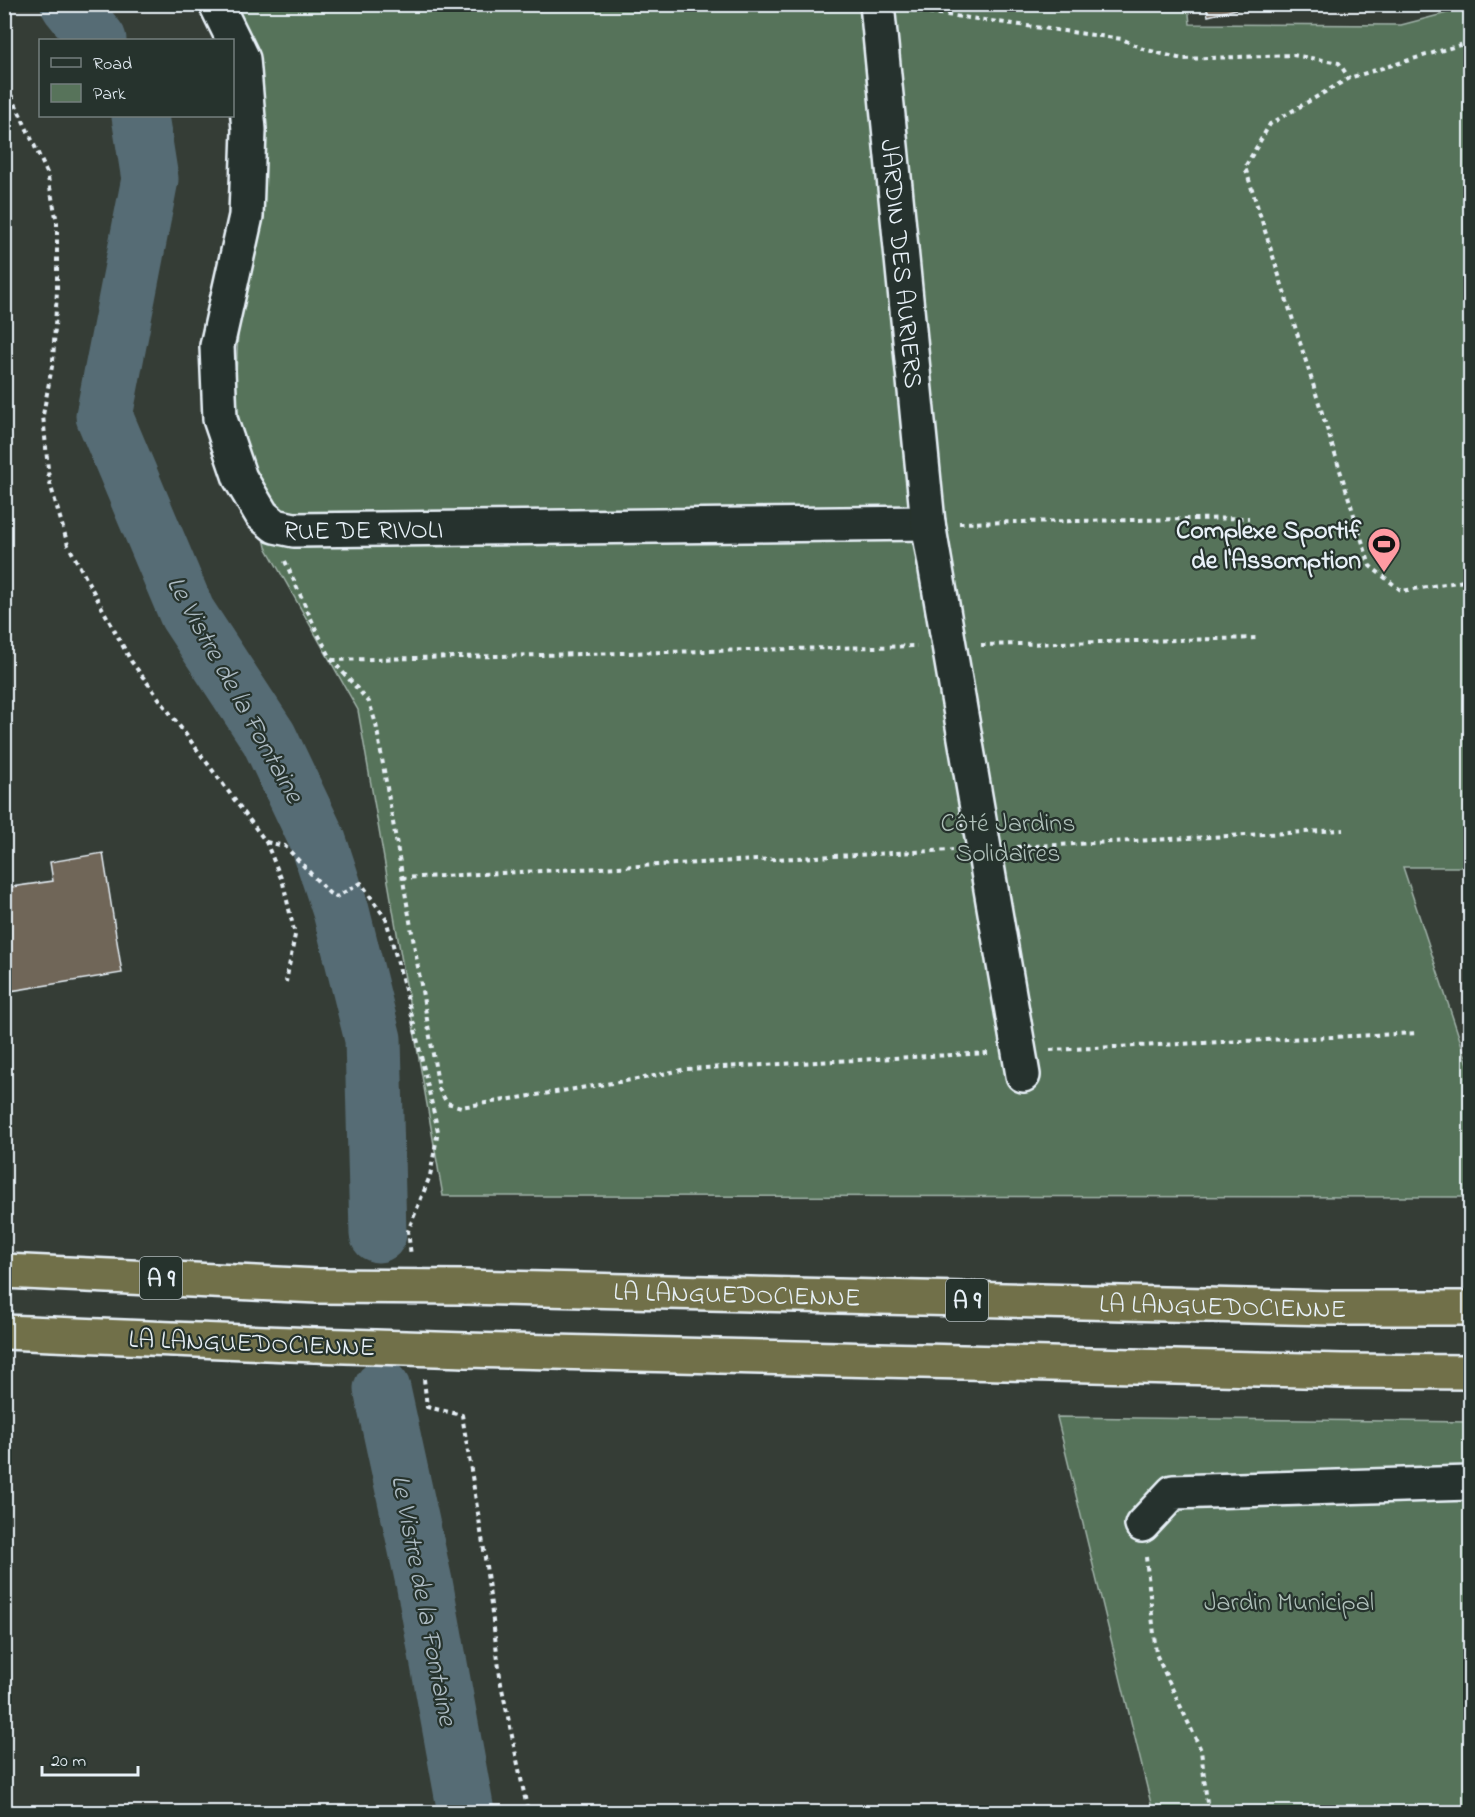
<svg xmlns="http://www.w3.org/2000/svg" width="1475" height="1817" font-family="'Indie Flower',sans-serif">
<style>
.green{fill:#57735a;stroke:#a0b2a9;stroke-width:1.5}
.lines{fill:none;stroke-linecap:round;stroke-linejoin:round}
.river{stroke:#576c75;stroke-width:57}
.building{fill:#706659;stroke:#e8f1f8;stroke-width:1.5}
.minor-casing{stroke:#e8f1f8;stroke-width:38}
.highway-casing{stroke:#e8f1f8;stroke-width:38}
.path{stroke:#e8f1f8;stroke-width:4;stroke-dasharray:4.5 4.5;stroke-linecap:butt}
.minor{stroke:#26332d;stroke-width:33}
.highway{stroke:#71704a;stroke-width:33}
.highway-bridge-casing{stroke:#e8f1f8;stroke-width:38;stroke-linecap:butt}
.highway-bridge{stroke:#71704a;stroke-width:33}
.labels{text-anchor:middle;stroke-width:4.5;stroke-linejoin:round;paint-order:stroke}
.shield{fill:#26332d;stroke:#aeb8bb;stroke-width:1.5}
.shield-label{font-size:24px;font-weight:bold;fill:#e8f1f8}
.street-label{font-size:26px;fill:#e8f1f8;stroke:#26332d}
.poi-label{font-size:26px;font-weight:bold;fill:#e8f1f8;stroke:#26332d;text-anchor:end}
.park-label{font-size:26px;fill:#aebfb9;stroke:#26332d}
.water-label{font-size:27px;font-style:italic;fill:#aebcc4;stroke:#26332d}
</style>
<rect width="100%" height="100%" fill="#353d36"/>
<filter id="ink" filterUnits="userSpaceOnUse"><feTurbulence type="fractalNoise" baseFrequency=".0167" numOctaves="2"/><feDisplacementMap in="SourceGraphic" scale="12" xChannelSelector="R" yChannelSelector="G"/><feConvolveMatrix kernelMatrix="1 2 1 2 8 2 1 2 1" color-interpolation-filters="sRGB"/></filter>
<g filter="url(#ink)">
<path class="green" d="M1188 4 1190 24 1401 25 1470 7V867H1403L1470 1070V1197L443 1196 358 710 266 547 235 400 239 307 264 195 263 95 232 5Z
M1057 1417 1470 1422V1812H1153Z"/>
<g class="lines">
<path class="river" d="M69 4 98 40
M140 116 150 179 104 416 187 613 269 738 318 841 341 911 373 1039 378 1234
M382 1389 424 1582 466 1812"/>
</g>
<path class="building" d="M1206 4H1257L1208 16Z
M103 853 122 973 4 992V888L53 881 50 862Z"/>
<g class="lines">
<defs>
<g id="minor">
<path id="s1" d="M216 4 243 59 249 130 246 216 217 346 220 419 240 478 262 515 275 526 294 530 928 523"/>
<path id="s2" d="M877 4 928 523 1023 1075"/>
<path d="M1142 1525 1173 1492 1470 1483"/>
</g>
<g id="highway">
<path d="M4 1271 318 1286"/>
<path id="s3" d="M464 1287 1330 1308H1470"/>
<path d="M4 1332 315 1345"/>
<path d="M466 1350 1342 1371 1470 1372"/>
</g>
</defs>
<use href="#minor" class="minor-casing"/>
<use href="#highway" class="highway-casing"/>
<path class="path" d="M911 10 1122 39 1143 49 1182 59 1293 55 1339 63 1349 78
M1470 42 1349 78 1270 124 1245 167 1370 566 1402 591 1470 580
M4 79 47 173 57 222V291L53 361 43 415 49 480 68 545 131 661 266 842 283 883 295 935 286 982
M959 523 1249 518
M285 561 318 634 332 660 369 702 376 724 439 1089 447 1103 461 1107 644 1078 686 1069 988 1053
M981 645 1257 638
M332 660 917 646
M266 842 285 846 329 893 336 897 361 883 386 919 411 1012 438 1131 430 1176 408 1231 411 1256
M1017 847 1343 830
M402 878 953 850
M1050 1050 1418 1033
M424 1379 427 1407 462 1415 484 1550 501 1684 528 1812
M1146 1557 1156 1654 1201 1750 1208 1812"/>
<use href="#minor" class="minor"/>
<use href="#highway" class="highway"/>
<defs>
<path id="highway-bridge" d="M318 1286 464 1287
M315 1345 466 1350"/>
</defs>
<use href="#highway-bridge" class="highway-bridge-casing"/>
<use href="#highway-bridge" class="highway-bridge"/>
</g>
</g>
<defs>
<symbol id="stadium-pin" viewBox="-11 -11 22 30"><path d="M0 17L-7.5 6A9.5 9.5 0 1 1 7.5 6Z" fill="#ff9aa2" stroke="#26332d"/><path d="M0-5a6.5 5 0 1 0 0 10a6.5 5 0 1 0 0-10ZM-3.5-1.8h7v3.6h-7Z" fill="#111"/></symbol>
</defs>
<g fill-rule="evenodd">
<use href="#stadium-pin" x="1365" y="525" width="38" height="52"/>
</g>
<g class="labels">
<g class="shield">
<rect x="140" y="1257" width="42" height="42" rx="4.5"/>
<rect x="946" y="1279" width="42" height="42" rx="4.5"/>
</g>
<g class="shield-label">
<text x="161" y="1286">A 9</text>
<text x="967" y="1308">A 9</text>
</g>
<g class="street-label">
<text dy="9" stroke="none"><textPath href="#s2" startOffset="261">JARDIN DES AURIERS</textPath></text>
<text dy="9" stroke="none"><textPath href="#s1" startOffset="636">RUE DE RIVOLI</textPath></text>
<text dy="9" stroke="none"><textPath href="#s3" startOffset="273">LA LANGUEDOCIENNE</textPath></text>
<text dy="9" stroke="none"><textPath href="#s3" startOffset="759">LA LANGUEDOCIENNE</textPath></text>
<text transform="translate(252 1342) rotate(2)" y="9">LA LANGUEDOCIENNE</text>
</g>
<g class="poi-label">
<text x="1361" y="538">Complexe Sportif<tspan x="1361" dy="30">de l'Assomption</tspan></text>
</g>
<g class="park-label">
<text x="1008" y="831">Côté Jardins<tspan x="1008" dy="30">Solidaires</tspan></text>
<text x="1289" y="1610">Jardin Municipal</text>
</g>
<g class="water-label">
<text transform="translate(236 689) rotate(61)" y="9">Le Vistre de la Fontaine</text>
<text transform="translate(425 1600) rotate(79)" y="9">Le Vistre de la Fontaine</text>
</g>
</g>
<rect width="1475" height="1817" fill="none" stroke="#26332d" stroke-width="24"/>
<rect x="12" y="12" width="1451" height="1793" fill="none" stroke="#e8f1f8" stroke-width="2" filter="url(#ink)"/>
<rect x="39" y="39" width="195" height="78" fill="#26332d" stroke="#747f7e" stroke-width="1.5"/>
<rect x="51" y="58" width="30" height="9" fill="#26332d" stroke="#747f7e" stroke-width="1.5"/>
<text x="93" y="69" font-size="18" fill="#e8f1f8">Road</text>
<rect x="51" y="84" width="30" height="18" fill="#57735a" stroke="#747f7e" stroke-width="1.5"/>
<text x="93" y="99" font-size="18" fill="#e8f1f8">Park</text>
<path d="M42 1766v9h96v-9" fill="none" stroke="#e8f1f8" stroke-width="3"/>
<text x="51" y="1766" font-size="18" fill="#e8f1f8" stroke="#26332d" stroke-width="4.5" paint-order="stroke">20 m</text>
</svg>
